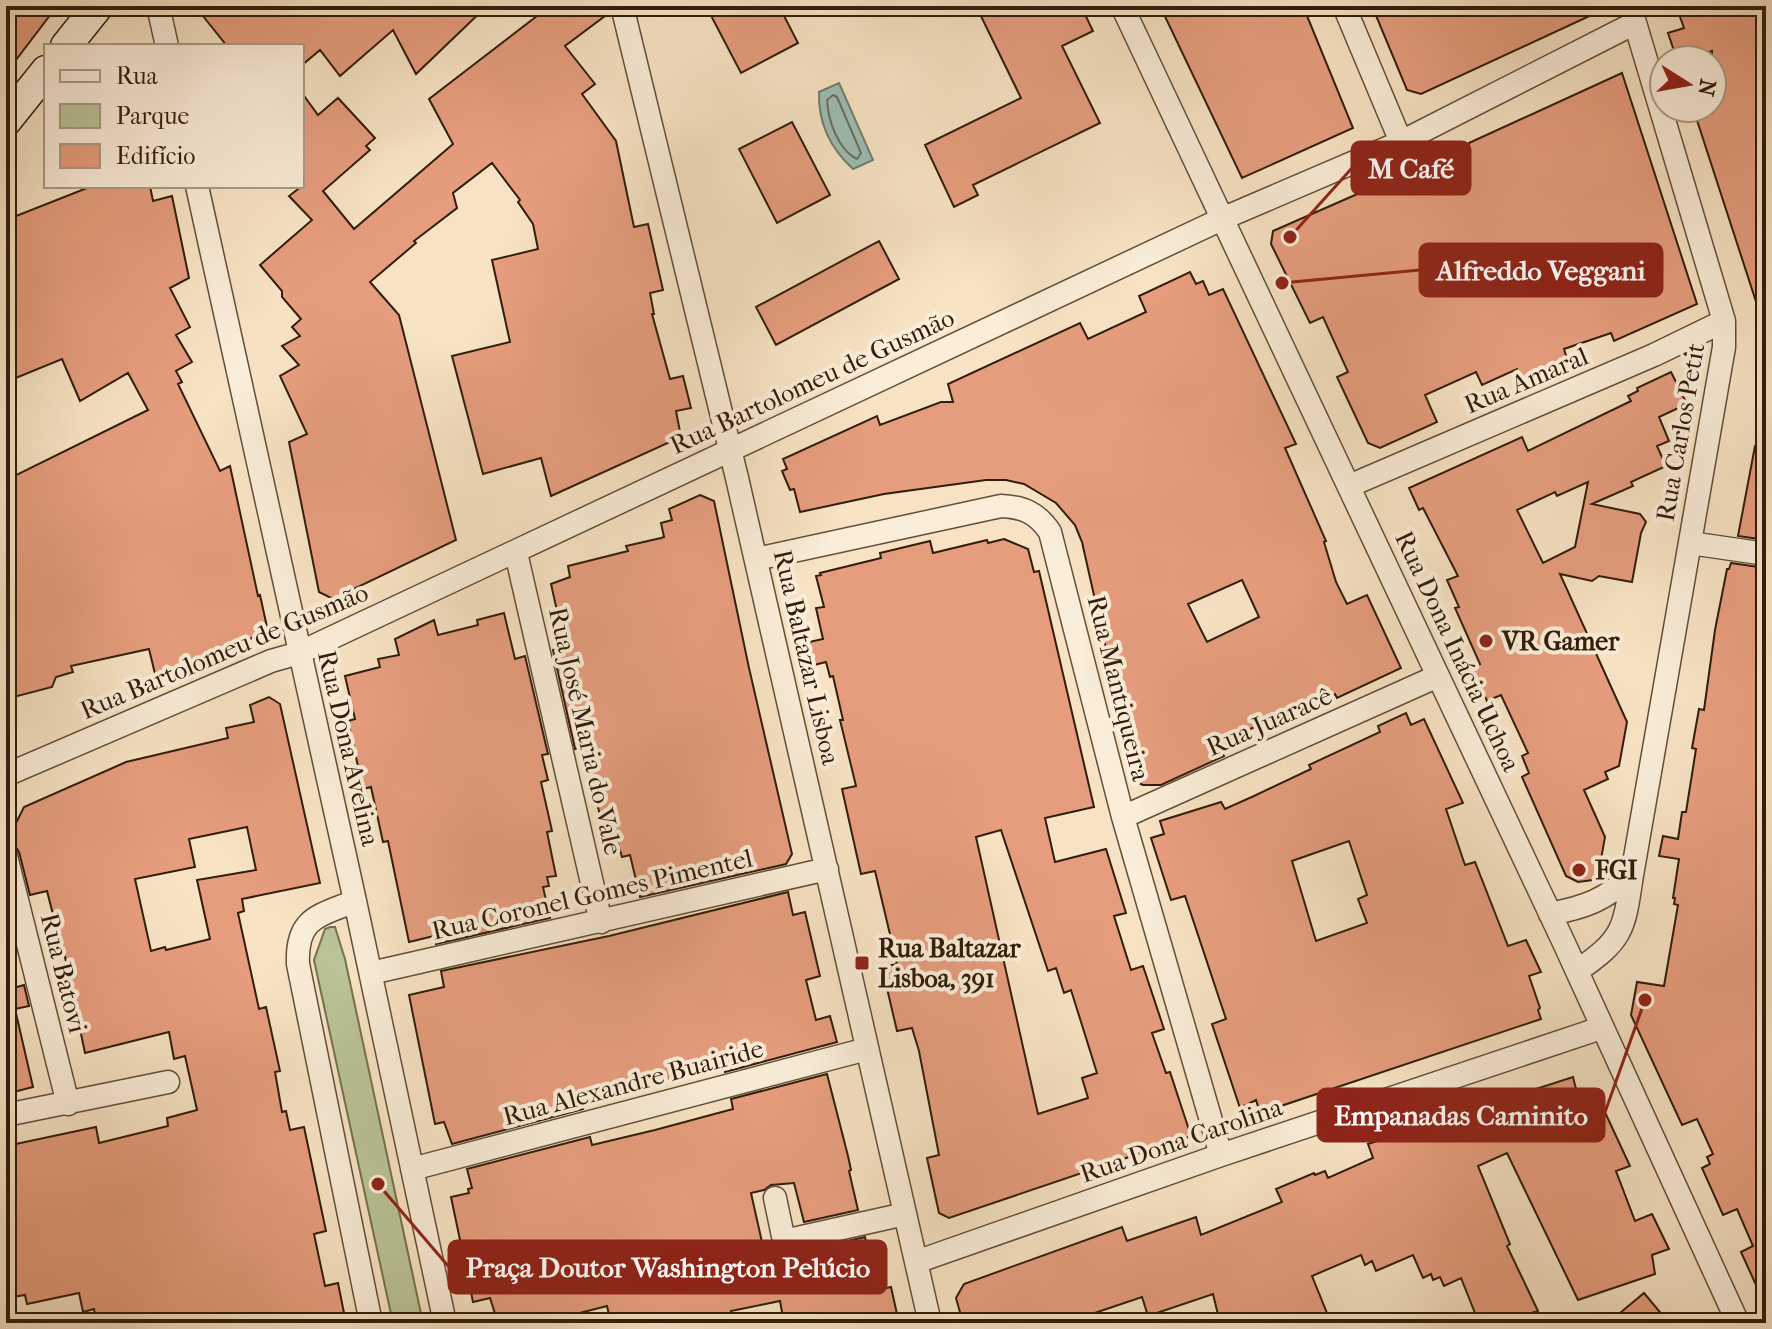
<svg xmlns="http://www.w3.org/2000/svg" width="1772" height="1329" font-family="'IM FELL French Canon',serif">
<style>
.green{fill:#bac496;stroke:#767050;stroke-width:2}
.water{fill:#9dbeb4;stroke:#727e70;stroke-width:2}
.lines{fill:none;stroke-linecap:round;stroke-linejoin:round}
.shore{stroke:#676e5f;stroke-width:2}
.building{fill:#e69d7e;stroke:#311d0a;stroke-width:2;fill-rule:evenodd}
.street-casing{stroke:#624e38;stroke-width:25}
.secondary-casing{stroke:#311d0a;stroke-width:33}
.street{stroke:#faedd9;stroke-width:22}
.secondary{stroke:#faedd9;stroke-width:30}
.poi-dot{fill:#8f2418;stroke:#faedd9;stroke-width:3}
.labels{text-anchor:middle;stroke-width:8;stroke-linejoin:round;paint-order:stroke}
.street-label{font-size:26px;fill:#311d0a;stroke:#faedd9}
.poi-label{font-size:26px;font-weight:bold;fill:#311d0a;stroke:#faedd9;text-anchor:start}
.leader{fill:none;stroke:#8f2418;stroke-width:3}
.callout-dot{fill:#8f2418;stroke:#faedd9;stroke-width:3}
.callout{fill:#8f2418;stroke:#8f2418;stroke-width:3}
.callout-label{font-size:28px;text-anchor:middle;font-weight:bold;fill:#fff}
</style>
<rect width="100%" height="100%" fill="#f7e3c4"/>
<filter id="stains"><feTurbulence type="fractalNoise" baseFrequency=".0025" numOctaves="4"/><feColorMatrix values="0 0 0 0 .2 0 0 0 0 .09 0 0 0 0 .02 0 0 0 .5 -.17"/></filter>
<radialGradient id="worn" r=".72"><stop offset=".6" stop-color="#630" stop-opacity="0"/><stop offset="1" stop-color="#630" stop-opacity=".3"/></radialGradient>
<path class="green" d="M330 927H335L345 959 423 1323H393L314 960 325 929Z"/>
<path class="water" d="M839 83 873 160 853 169C831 149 818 123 819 92Z"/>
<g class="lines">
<path class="shore" d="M833 95 837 97 861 153 857 159C838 150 828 120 827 100Z"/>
</g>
<path class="building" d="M6 6H57L6 73Z
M195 6H487L416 74 393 30 340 76 320 50 302 65V46H227Z
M550 6H608L609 13 565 46 595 84 582 94 616 141 634 227 648 224 663 290 650 293 654 314H652L670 379 683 376 691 408 676 411 681 437 551 496 541 458 483 474 452 356 510 342 492 260 538 249 533 224 518 202 520 200 492 163 453 193 457 208 414 241 416 243 370 282 399 315 456 540 333 599 319 592 289 442 307 434 280 376 299 365 282 346 300 336 292 327 301 319 282 297V291L260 265 312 220 289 196 302 186V93L318 115 338 98 375 138 366 146 370 150 323 191 354 229 453 144 429 99Z
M706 6H779L798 43 741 73Z
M976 6H1081L1093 31 1062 46 1100 123 973 185 978 195 954 207 925 145 1021 98Z
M1160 6H1303L1353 128 1242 178Z
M1372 6H1611L1421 94 1407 90Z
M1676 6H1766V319L1762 320 1693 108H1712V51L1687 60H1677L1668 33 1684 28Z
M1622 73 1697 304 1614 341 1611 333 1564 349 1568 362 1522 383 1517 369 1482 385 1476 372 1425 395 1437 422 1380 448 1368 443 1337 377 1348 372 1323 317 1310 323 1271 244 1273 231 1469 145V143Z
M792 122 830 195 777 223 739 149Z
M92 186H150L153 201 172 196 189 278 170 288 190 327 176 335 192 362 176 371 182 382 178 384 220 471 230 466 258 596 260 595 267 627 257 636 156 678 149 649 71 666 73 672 56 677 52 687 6 699V480L148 410 128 373 80 401 62 359 6 382V220Z
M879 241 899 279 776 345 756 307Z
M1190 272 1196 284 1203 281 1209 295 1223 289 1296 444 1285 448 1326 541 1324 542 1336 582 1347 604 1367 595 1401 668 1337 698 1335 694 1307 707 1306 703 1246 731 1219 746 1224 756 1161 785H1143L1136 782 1082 542 1075 525 1056 503 1024 484 1006 480H986L884 494 800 512 794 489 790 490 782 471 787 469 783 459 877 416 880 425 941 402H953L948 384 1080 323 1088 339 1146 312 1139 296ZM1242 580 1259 617 1207 642 1188 604Z
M1671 372 1687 404 1659 417 1669 441 1657 446 1666 466 1631 482 1633 486 1592 504 1640 514 1646 522 1641 533 1632 582 1599 576 1592 581 1560 574 1627 722 1619 766 1605 772 1608 779 1584 790 1605 837 1598 876 1593 880 1578 882 1566 876 1522 777 1529 773 1522 756 1528 753 1501 695 1487 701 1472 668 1480 664 1455 608 1459 607 1447 580 1458 576 1423 508 1419 510 1409 488 1522 437 1528 451 1631 401 1628 396 1638 391 1637 388ZM1588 482 1575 547 1543 563 1517 510 1555 492 1557 496Z
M1755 446 1766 447V540L1738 536Z
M700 495 714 501 749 668 792 854 786 864 640 897 630 855 622 857 615 833 605 835 583 747 575 749 553 650 565 647 551 584 570 577 568 566 628 551 626 546 661 538 664 537 661 523 672 520 669 509Z
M1004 539 1028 549 1034 572 1039 571 1094 807 1045 818 1055 862 1106 849 1126 913 1114 916 1131 970 1143 966 1164 1029 1152 1033 1166 1073 1170 1072 1191 1136 949 1218 939 1213 927 1158 939 1155 919 1051 912 1028 897 1031 882 967 897 964 875 871 861 874 842 789 856 786 840 720H843L833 676 830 677 826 662 814 665 809 642 823 639 816 608 824 607 816 576 821 575 820 573 881 558 880 553 930 541 933 553 987 540 988 543ZM1001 830 1048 971 1056 968 1064 993 1071 990 1097 1073 1082 1078 1088 1098 1038 1114 976 837Z
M1731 563 1766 568V1307L1741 1252 1753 1246 1737 1209 1723 1215 1702 1168 1710 1164 1707 1157 1713 1154 1697 1119 1682 1125 1631 1015 1637 982 1664 986 1678 905 1674 904 1675 898H1673L1679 859 1659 856 1663 836 1678 839 1682 812H1686L1696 749 1692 748 1699 709 1704 710 1715 630 1727 569H1729Z
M504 613 515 659 525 656 548 754 542 755 548 780 541 782 552 831 547 832 556 876 547 877 549 886 543 887 550 918 436 944 434 936 409 942 388 841 383 842 371 787 363 789 348 721 355 719 345 676 380 667 378 659 399 655 395 639 434 620 438 635 478 625 477 620Z
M269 697 280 704 320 883 242 899 244 911 238 913 259 1009 266 1007 280 1071 275 1072 282 1112 286 1111 290 1130 304 1127 326 1231 314 1234 325 1286 338 1283 346 1323H161L160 1316 126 1323H97L94 1309 83 1312 79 1293 27 1304 25 1295 6 1298V1146L96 1127 99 1143 168 1126 167 1118 197 1110 185 1056 174 1059 169 1032 85 1053 60 933 58 934 47 891 30 895 19 852 15 846 6 842V828L14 827 24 807 126 762 228 738 226 728 254 722 250 705ZM247 827 256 870 197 880 210 939 166 950 165 947 151 951 135 879 195 867 189 839Z
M1406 713 1411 725 1424 719 1463 803 1446 809 1465 865 1475 862 1508 946 1526 940 1541 972 1529 976 1540 1008 1538 1010 1541 1019 1260 1113 1256 1100 1240 1108 1212 1024 1226 1019 1185 896 1171 900 1151 838 1164 834 1160 821 1221 802 1225 809 1254 796 1311 769 1309 765 1380 732 1378 726ZM1349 841 1367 895 1358 899 1367 923 1316 941 1292 861Z
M788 892 793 915 805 912 820 976 806 980 816 1020 830 1016 837 1042 725 1072 724 1065 581 1101 583 1109 452 1144 444 1122 435 1124 409 995 444 987 441 971 609 936Z
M24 985 29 1006 15 1009 33 1087 6 1094V990Z
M827 1074 848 1156 851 1170 849 1171 858 1210 804 1222 794 1183 771 1185 764 1190 751 1193 766 1260 865 1237 874 1285 876 1284 877 1290 891 1287 899 1323H816L815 1318 784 1323 780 1301 731 1311 734 1323H611L607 1306 568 1316 569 1323H498L490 1298 473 1302 451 1197 469 1193 468 1189 472 1188 467 1169 590 1137 592 1145 655 1130 733 1109 731 1099Z
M1573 1077 1576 1089H1578L1582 1098 1585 1097 1592 1112 1603 1108 1630 1166 1616 1171 1635 1221 1652 1214 1669 1249 1652 1255 1655 1274 1578 1300 1507 1153 1478 1166 1510 1244 1507 1246 1538 1311 1498 1323H1479L1461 1278 1444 1286 1440 1277 1433 1280 1431 1274 1423 1278 1413 1255 1376 1271 1372 1261 1365 1265 1361 1255 1312 1276 1331 1323H1220L1213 1294 1148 1316 1142 1297 1065 1323 1062 1317 1049 1323H963L956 1298 964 1284 1122 1227 1127 1241 1196 1217 1201 1235 1282 1202 1276 1189 1314 1173 1315 1175 1325 1171 1328 1178 1373 1158 1368 1144 1459 1115 1464 1127 1506 1110 1502 1100Z
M1644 1293 1669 1323H1608Z"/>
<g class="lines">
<defs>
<path id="street" d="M158 6 167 46
M622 6 737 478 930 1323
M1122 6 1564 943 1738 1323
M1344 6 1401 142
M197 186 355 901 445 1323
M1349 486 1654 355 1724 321
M1690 543 1766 554
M516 553 601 922
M756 559 1001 506C1024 507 1037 513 1050 532L1123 817 1221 1155
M6 775 271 661 299 653 1224 218 1401 142 1635 23
M1123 817 1438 676
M6 856 68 1104
M355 901C318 916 296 918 298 964L371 1323
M1550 914C1586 907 1605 900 1632 875L1724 347V321L1630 6
M1577 971C1624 939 1624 929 1632 875
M371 973 827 869
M6 1115 168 1082
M412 1169 867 1049
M775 1198 784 1241 905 1214
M916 1262 1221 1155 1601 1028"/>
<path id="secondary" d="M66 46 98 6
M6 121 46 71"/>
</defs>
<use href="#street" class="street-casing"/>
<use href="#secondary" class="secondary-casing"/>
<use href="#street" class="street"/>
<use href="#secondary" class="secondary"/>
</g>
<g class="poi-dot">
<circle cx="1486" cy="641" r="8"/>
<circle cx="1579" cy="870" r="8"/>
<rect x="854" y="955" width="16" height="16" rx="4"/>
</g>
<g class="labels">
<g class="street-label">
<text transform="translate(1526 380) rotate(-23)" y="9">Rua Amaral</text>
<text transform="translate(812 381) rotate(-25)" y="9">Rua Bartolomeu de Gusmão</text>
<text transform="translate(1680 432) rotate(-80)" y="9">Rua Carlos Petit</text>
<text transform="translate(224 651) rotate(-23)" y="9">Rua Bartolomeu de Gusmão</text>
<text transform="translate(1458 651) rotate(65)" y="9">Rua Dona Inácia Uchoa</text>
<text transform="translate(807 657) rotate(77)" y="9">Rua Baltazar Lisboa</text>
<text transform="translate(1119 688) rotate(76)" y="9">Rua Mantiqueira</text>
<text transform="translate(1269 721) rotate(-24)" y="9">Rua Juaracê</text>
<text transform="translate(586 731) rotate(77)" y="9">Rua José Maria do Vale</text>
<text transform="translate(349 748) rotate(77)" y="9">Rua Dona Avelina</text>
<text transform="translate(592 894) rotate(-13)" y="9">Rua Coronel Gomes Pimentel</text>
<text transform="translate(64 973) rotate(76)" y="9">Rua Batovi</text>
<text transform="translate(633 1082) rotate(-15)" y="9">Rua Alexandre Buairide</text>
<text transform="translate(1181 1140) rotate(-19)" y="9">Rua Dona Carolina</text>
</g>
<g class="poi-label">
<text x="1502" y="650">VR Gamer</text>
<text x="1595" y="879">FGI</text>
<text x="878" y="957">Rua Baltazar<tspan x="878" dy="30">Lisboa, 391</tspan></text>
</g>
</g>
<path class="leader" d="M1290 237L1352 168M1282 283L1420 270M1645 1000L1604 1115M378 1184L449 1267"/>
<g class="callout-dot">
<circle cx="1290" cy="237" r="8"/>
<circle cx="1282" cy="283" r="8"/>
<circle cx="1645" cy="1000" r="8"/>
<circle cx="378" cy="1184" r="8"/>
</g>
<g class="callout">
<rect x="1352" y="142" width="118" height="52" rx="8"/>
<rect x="1420" y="244" width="242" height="52" rx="8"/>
<rect x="1318" y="1089" width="286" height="52" rx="8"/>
<rect x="449" y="1241" width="437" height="52" rx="8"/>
</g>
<g class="callout-label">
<text x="1411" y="178">M Café</text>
<text x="1541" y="280">Alfreddo Veggani</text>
<text x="1461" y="1125">Empanadas Caminito</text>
<text x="668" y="1277">Praça Doutor Washington Pelúcio</text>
</g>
<rect width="1772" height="1329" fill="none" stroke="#f7e3c4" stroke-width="32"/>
<rect x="8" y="8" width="1756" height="1313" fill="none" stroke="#311d0a" stroke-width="4"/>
<rect x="16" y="16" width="1740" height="1297" fill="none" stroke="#311d0a" stroke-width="2"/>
<rect x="44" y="44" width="260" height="144" fill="#faedd9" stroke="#aa9a86" stroke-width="2"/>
<rect x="60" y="70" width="40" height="12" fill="#faedd9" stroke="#aa9a86" stroke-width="2"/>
<text x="116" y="84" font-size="24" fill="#311d0a">Rua</text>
<rect x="60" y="104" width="40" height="24" fill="#bac496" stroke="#aa9a86" stroke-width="2"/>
<text x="116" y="124" font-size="24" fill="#311d0a">Parque</text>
<rect x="60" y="144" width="40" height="24" fill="#e69d7e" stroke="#aa9a86" stroke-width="2"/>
<text x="116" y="164" font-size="24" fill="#311d0a">Edifício</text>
<g transform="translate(1688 84) rotate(101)"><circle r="38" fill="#faedd9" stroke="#aa9a86" stroke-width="2"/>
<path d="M0-6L14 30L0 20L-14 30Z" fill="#8f2418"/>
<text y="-12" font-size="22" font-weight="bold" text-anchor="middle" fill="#311d0a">N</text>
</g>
<rect width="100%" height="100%" filter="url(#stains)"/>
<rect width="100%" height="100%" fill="url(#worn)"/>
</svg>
